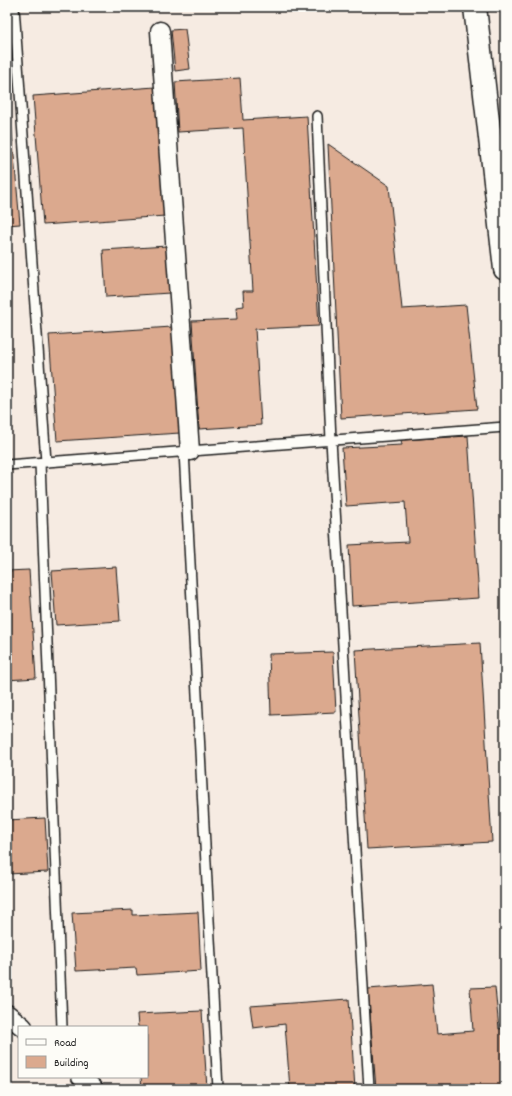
<svg xmlns="http://www.w3.org/2000/svg" width="512" height="1096" font-family="Dekko,sans-serif">
<style>
.building{fill:#dba98e;stroke:#1c1c1c}
.lines{fill:none;stroke-linecap:round;stroke-linejoin:round}
.service-casing{stroke:#1c1c1c;stroke-width:12}
.minor-casing{stroke:#1c1c1c;stroke-width:21}
.secondary-casing{stroke:#1c1c1c;stroke-width:25}
.service{stroke:#fdfcf7;stroke-width:9}
.minor{stroke:#fdfcf7;stroke-width:18}
.secondary{stroke:#fdfcf7;stroke-width:22}
</style>
<rect width="100%" height="100%" fill="#f6ebe2"/>
<filter id="ink" filterUnits="userSpaceOnUse"><feTurbulence type="fractalNoise" baseFrequency=".025" numOctaves="2"/><feDisplacementMap in="SourceGraphic" scale="8" xChannelSelector="R" yChannelSelector="G"/><feConvolveMatrix kernelMatrix="1 2 1 2 8 2 1 2 1" color-interpolation-filters="sRGB"/></filter>
<g filter="url(#ink)">
<path class="building" d="M185 29 190 69 175 71 171 30Z
M240 78 243 120 307 116 319 326 255 329 261 425 199 429 192 321 237 319 236 307 244 306 243 291H253L243 128 178 132 175 82Z
M155 87 165 216 43 225 33 96Z
M9 98 20 224 7 225V99Z
M328 144 389 186 402 309 466 305 477 409 341 418Z
M167 246 170 293 106 297 103 250Z
M172 327 180 433 57 441 49 335Z
M468 436 479 598 352 606 349 545 408 542 405 502 346 506 342 448 402 445 401 440Z
M116 567 120 621 56 625 52 571Z
M29 570 36 678 7 680V571Z
M480 643 492 842 367 849 355 650Z
M333 652 336 712 271 715 269 654Z
M45 818 48 872 7 874V820Z
M133 910V915L198 912 201 971 137 975 136 968 76 971 72 913Z
M432 984 437 1034 473 1031 470 988 495 987 499 1029 505 1028V1089H376L368 989Z
M349 999 355 1089H290L285 1024 253 1028 250 1006Z
M202 1011 207 1089H142L141 1077H147V1027H138L137 1014Z"/>
<g class="lines">
<defs>
<path id="service" d="M14 7 46 462
M317 116 331 440 369 1089
M184 451 218 1089
M40 463 62 1027
M7 465 505 427"/>
<path id="minor" d="M160 31 190 451
M7 1014 23 1027
M81 1077 94 1089"/>
<path id="secondary" d="M475 7 505 269"/>
</defs>
<use href="#service" class="service-casing"/>
<use href="#minor" class="minor-casing"/>
<use href="#secondary" class="secondary-casing"/>
<use href="#service" class="service"/>
<use href="#minor" class="minor"/>
<use href="#secondary" class="secondary"/>
</g>
</g>
<rect width="512" height="1096" fill="none" stroke="#fdfcf7" stroke-width="24"/>
<rect x="12" y="12" width="488" height="1072" fill="none" stroke="#1c1c1c" stroke-width="1.5" filter="url(#ink)"/>
<rect x="18" y="1026" width="130" height="52" fill="#fdfcf7" stroke="#a3a29f"/>
<rect x="26" y="1039" width="20" height="6" fill="#fdfcf7" stroke="#a3a29f"/>
<text x="54" y="1046" font-size="12" fill="#1c1c1c">Road</text>
<rect x="26" y="1056" width="20" height="12" fill="#dba98e" stroke="#a3a29f"/>
<text x="54" y="1066" font-size="12" fill="#1c1c1c">Building</text>
</svg>
